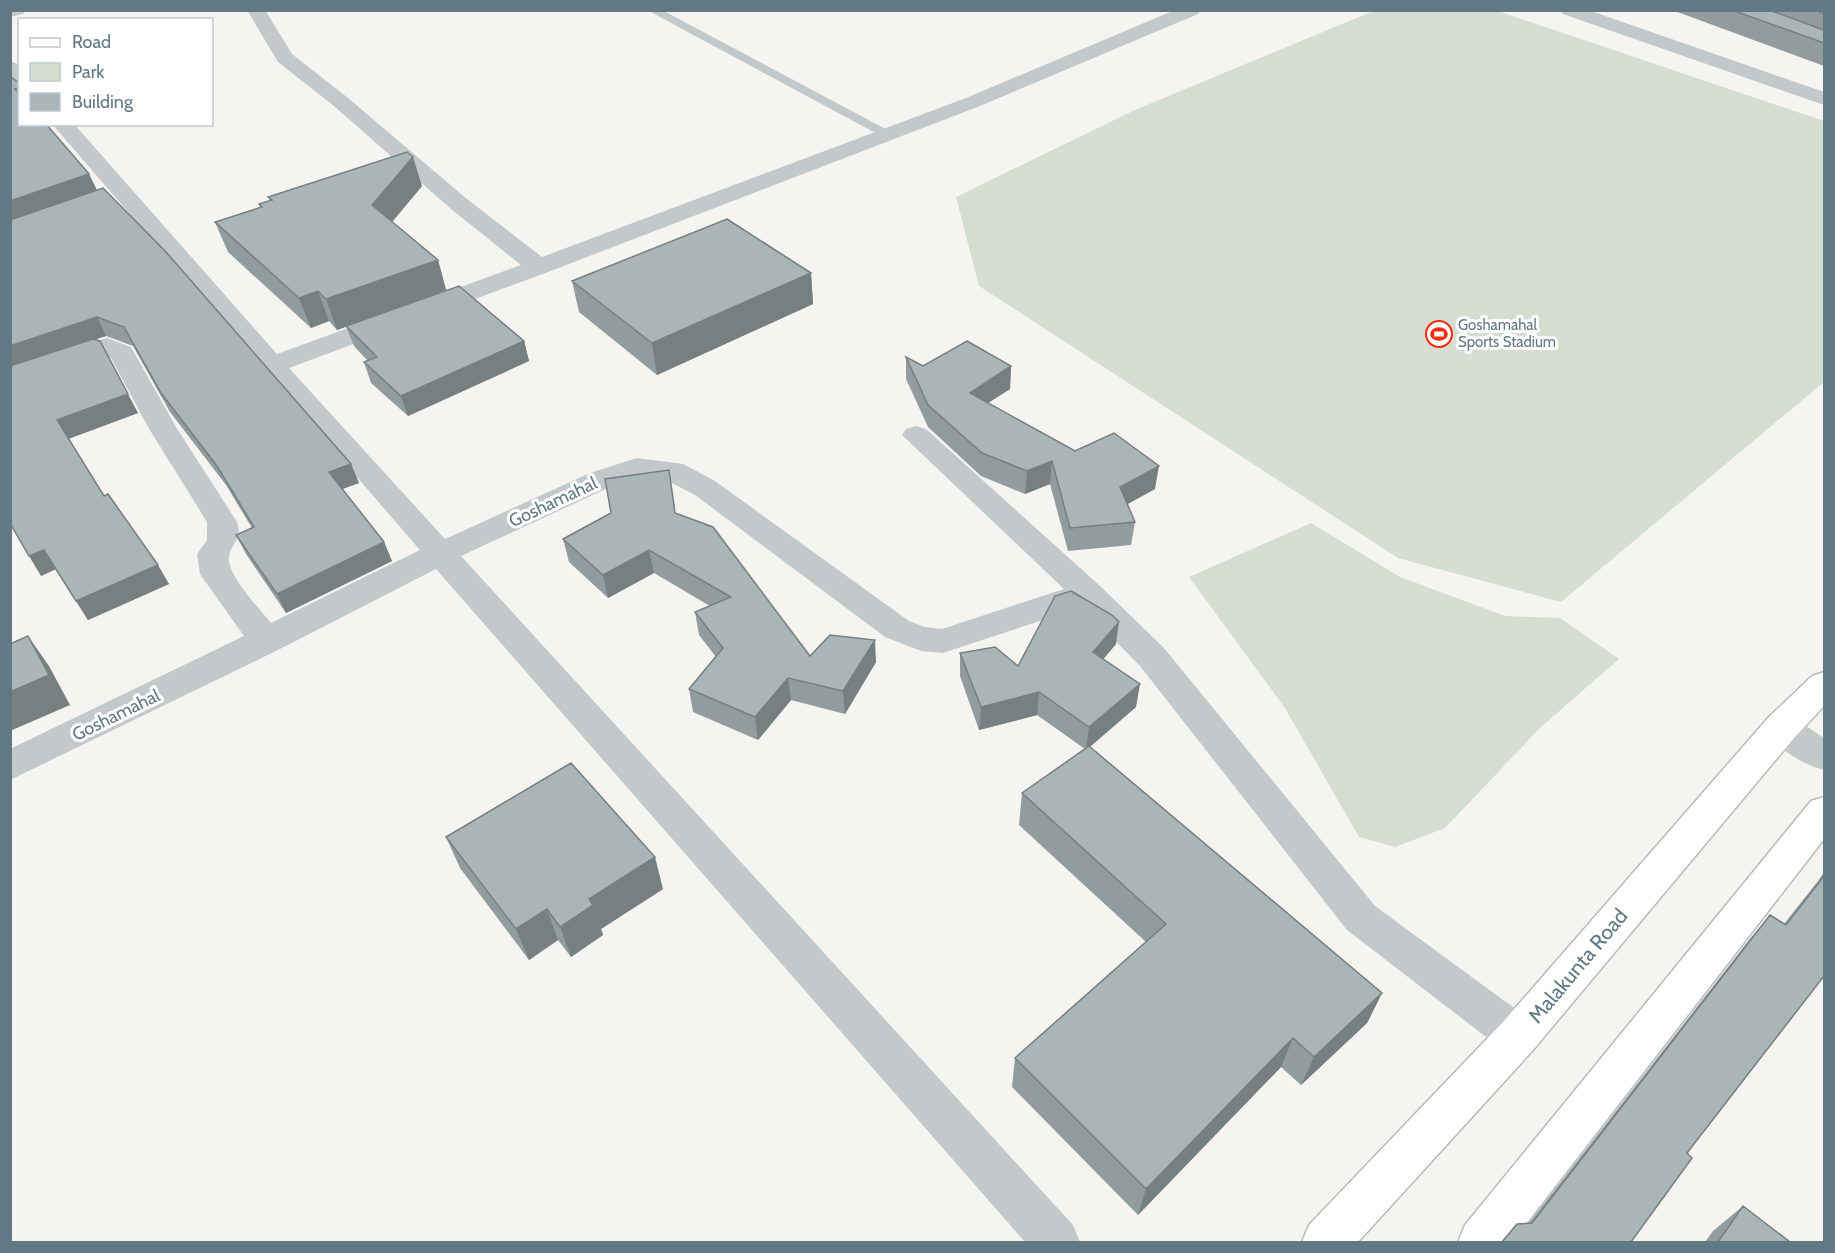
<svg xmlns="http://www.w3.org/2000/svg" width="1835" height="1253" font-family="Cabin,sans-serif">
<style>
.green{fill:#d6ddd1}
.lines{fill:none;stroke-linecap:round;stroke-linejoin:round}
.primary-casing{stroke:#b6bbbe;stroke-width:3}
.lane{fill:#c3c8ca;fill-rule:evenodd}
.street{fill:#c3c8ca;fill-rule:evenodd}
.primary{fill:#fff;fill-rule:evenodd}
.wall{fill:#929c9e}
.shaded-wall{fill:#777f81}
.building{fill:#aab5b8;stroke:#777f81;stroke-width:1.5}
.labels{text-anchor:middle;stroke-width:6;stroke-linejoin:round;paint-order:stroke}
.far-poi-label{font-size:15px;fill:#617984;stroke:#fff;text-anchor:start}
.street-label{font-size:18px;fill:#617984;stroke:#fff}
.near-street-label{font-size:21px;fill:#617984;stroke:#fff}
</style>
<rect width="100%" height="100%" fill="#f5f4f0"/>
<path class="green" d="M1376 10 1498 11 1824 121V382L1561 602 1398 558 979 286 956 197 1137 109Z
M1311 523 1400 577 1505 616 1560 618 1619 659 1541 727 1445 828 1395 847 1359 837 1285 708 1189 577Z"/>
<g class="lines">
<defs>
<path id="primary" d="M1824 672V706L1794 738 1533 1050 1358 1242H1302L1309 1225 1503 1022 1768 718 1812 676Z
M1824 797V839L1512 1242H1458L1465 1225 1811 801Z"/>
</defs>
<use href="#primary" class="primary-casing"/>
<path class="lane" d="M647 10H662L895 134 893 137H883Z"/>
<path class="street" d="M10 10H26L23 14 10 17Z
M247 10H265L292 54 348 98 467 199 542 257 966 98 1175 10H1201L1198 14 980 106 548 272 289 368 445 539 590 473 637 458 683 464 715 481 909 621 925 627 942 629 1064 589 902 435 906 429 916 426 926 429 1099 585 1164 648 1375 906 1533 1022 1539 1036 1533 1050 1518 1056 1503 1050 1347 930 1140 666 1082 607 943 653 921 651 885 637 695 495 666 480 639 477 610 487 461 556 1073 1225 1080 1242H1025L436 569 278 650 10 780V749L244 636 200 574 197 554 207 540V522L148 427 111 358 103 355 10 386V369L107 338 131 347 176 427 237 522C243 541 231 542 229 557 227 575 259 608 271 623L420 550 52 124H74L277 354 521 265 451 209 334 106 278 62Z
M1560 10H1588L1824 92V105L1563 14Z
M10 61 20 65V83L10 79Z
M1781 714 1794 718 1824 738V770C1804 765 1773 747 1763 728L1768 718Z"/>
<use href="#primary" class="primary"/>
</g>
<path class="wall" d="M1672 10H1732L1824 43V66Z
M1732 10H1824V43Z
M20 124 89 174 97 190 351 464 359 483 342 489 384 542 392 561 286 613 246 554 236 535 252 528 226 485 170 412 133 346 106 336 95 339 138 413 68 439 104 496 169 584 88 620 56 569 41 576Z
M422 186 392 222 438 260 446 290 337 330 329 321 311 328 228 252 215 222 260 207 259 204 270 201 268 197Z
M811 273 813 304 657 375 579 312 572 281Z
M346 326 524 341 529 361 408 416 371 383 364 362 368 361 354 346Z
M906 357 923 366H1011L1010 389 988 403 1075 451 1155 489 1127 504 1135 522 1131 545 1068 551 1050 484 1025 494 981 476 928 427 906 379Z
M676 513 810 656 876 662 845 714 791 700 758 740 693 712 689 689 716 657 699 635 695 612 710 606 654 573 608 598 569 562 563 539Z
M1116 644 1103 659 1136 707 1090 747 1382 993 1367 1023 1301 1085 1281 1067 1138 1215 1012 1087 1015 1058 1146 942 1019 825 1022 793 1085 749 1037 715 979 730 960 676V653L1018 666Z
M446 837 663 889 601 929 603 935 571 957 558 940 529 960 460 868Z
M1824 872V976L1687 1153 1631 1242H1501L1517 1224 1529 1223 1749 940 1770 915 1784 924 1818 881Z
M1743 1206 1790 1242H1705L1713 1231Z"/>
<path class="shaded-wall" d="M413 157 422 186 382 234 372 205Z
M89 174 97 191 10 222V201Z
M438 260 446 290 337 330 326 299Z
M811 273 813 304 657 375 652 343Z
M318 291 329 321 311 328 299 298Z
M97 317 106 336 10 368V346Z
M524 341 529 361 408 416 401 396Z
M1011 366 1010 389 969 415 970 393Z
M128 394 138 413 68 439 57 420Z
M1052 461 1050 484 1025 494 1027 471Z
M351 464 359 483 337 491 329 472Z
M1159 466 1155 489 1117 510 1120 487Z
M384 542 392 561 286 613 277 594Z
M44 550 56 569 41 576 29 556Z
M649 550 654 573 608 598 603 575Z
M158 565 169 584 88 620 76 601Z
M1119 622 1116 644 1090 675 1093 652Z
M28 636 49 666 70 705 10 731V692Z
M875 640 876 662 845 714 843 691Z
M788 678 791 700 758 740 755 717Z
M1140 684 1136 707 1086 750 1089 727Z
M1039 692 1037 715 979 730 981 707Z
M655 857 663 889 601 929 603 935 571 957 560 927 589 899Z
M547 909 558 940 529 960 516 929Z
M1382 993 1367 1023 1301 1085 1314 1057Z
M1293 1038 1281 1067 1138 1215 1146 1189Z"/>
<path class="building" d="M1732 10H1769L1824 30V43Z
M1816 10H1824V14Z
M10 76 20 84V88L15 89 20 94V124H46L89 174 10 201Z
M407 152 413 157 372 205 438 260 326 299 318 291 299 298 215 222 262 207 259 204 272 200 268 197Z
M103 188 166 252 351 464 329 472 384 542 277 594 236 535 254 527 217 466 161 393 124 327 97 317 10 346V220Z
M727 219 811 273 652 343 572 281Z
M459 286 524 341 401 396 364 362 377 357 346 326Z
M93 339 100 341 128 394 57 420 104 496 108 494 158 565 76 601 44 550 29 556 10 523V366Z
M967 341 1011 366 970 393 1075 451 1114 433 1159 466 1120 487 1135 522 1070 528 1052 461 1027 471 982 453 928 405 906 357 923 366Z
M669 470 675 513 713 527 810 656 830 635 875 640 843 691 788 678 755 717 689 689 723 648 695 612 731 597 649 550 603 575 563 539 611 513 605 479Z
M1071 591 1112 615 1119 622 1093 652 1140 684 1089 727 1039 692 981 707 960 653 995 647 1018 666 1055 596Z
M28 636 49 675 10 692V644Z
M1089 746 1382 993 1314 1057 1293 1038 1146 1189 1015 1058 1166 924 1022 793Z
M571 763 655 857 589 899 593 905 560 927 547 909 516 929 446 837Z
M1824 876V976L1687 1153 1692 1158 1631 1242H1502L1517 1224 1532 1223 1770 915 1786 925Z
M1743 1206 1790 1242H1718Z"/>
<defs>
<symbol id="stadium-ring" viewBox="-11 -11 22 22"><circle r="9.5" fill="#fff" stroke="#f32b12" stroke-width="1.5"/><path d="M0-5a6.5 5 0 1 0 0 10a6.5 5 0 1 0 0-10ZM-3.5-1.8h7v3.6h-7Z" fill="#f32b12"/></symbol>
</defs>
<g fill-rule="evenodd">
<use href="#stadium-ring" x="1424" y="319" width="30" height="30"/>
</g>
<g class="labels">
<g class="far-poi-label">
<text x="1458" y="330">Goshamahal<tspan x="1458" dy="17">Sports Stadium</tspan></text>
</g>
<g class="street-label">
<text transform="translate(553 502) rotate(-25)" y="6">Goshamahal</text>
<text transform="translate(116 715) rotate(-26)" y="6">Goshamahal</text>
</g>
<g class="near-street-label">
<text transform="translate(1578 966) rotate(-50)" y="7">Malakunta Road</text>
</g>
</g>
<rect width="1835" height="1253" fill="none" stroke="#617984" stroke-width="24"/>
<rect x="18" y="18" width="195" height="108" fill="#ffffff" stroke="#c0c9ce" stroke-width="1.5"/>
<rect x="30" y="38" width="30" height="9" fill="#ffffff" stroke="#c0c9ce" stroke-width="1.5"/>
<text x="72" y="48" font-size="18" fill="#617984">Road</text>
<rect x="30" y="63" width="30" height="18" fill="#d6ddd1" stroke="#c0c9ce" stroke-width="1.5"/>
<text x="72" y="78" font-size="18" fill="#617984">Park</text>
<rect x="30" y="93" width="30" height="18" fill="#aab5b8" stroke="#c0c9ce" stroke-width="1.5"/>
<text x="72" y="108" font-size="18" fill="#617984">Building</text>
</svg>
